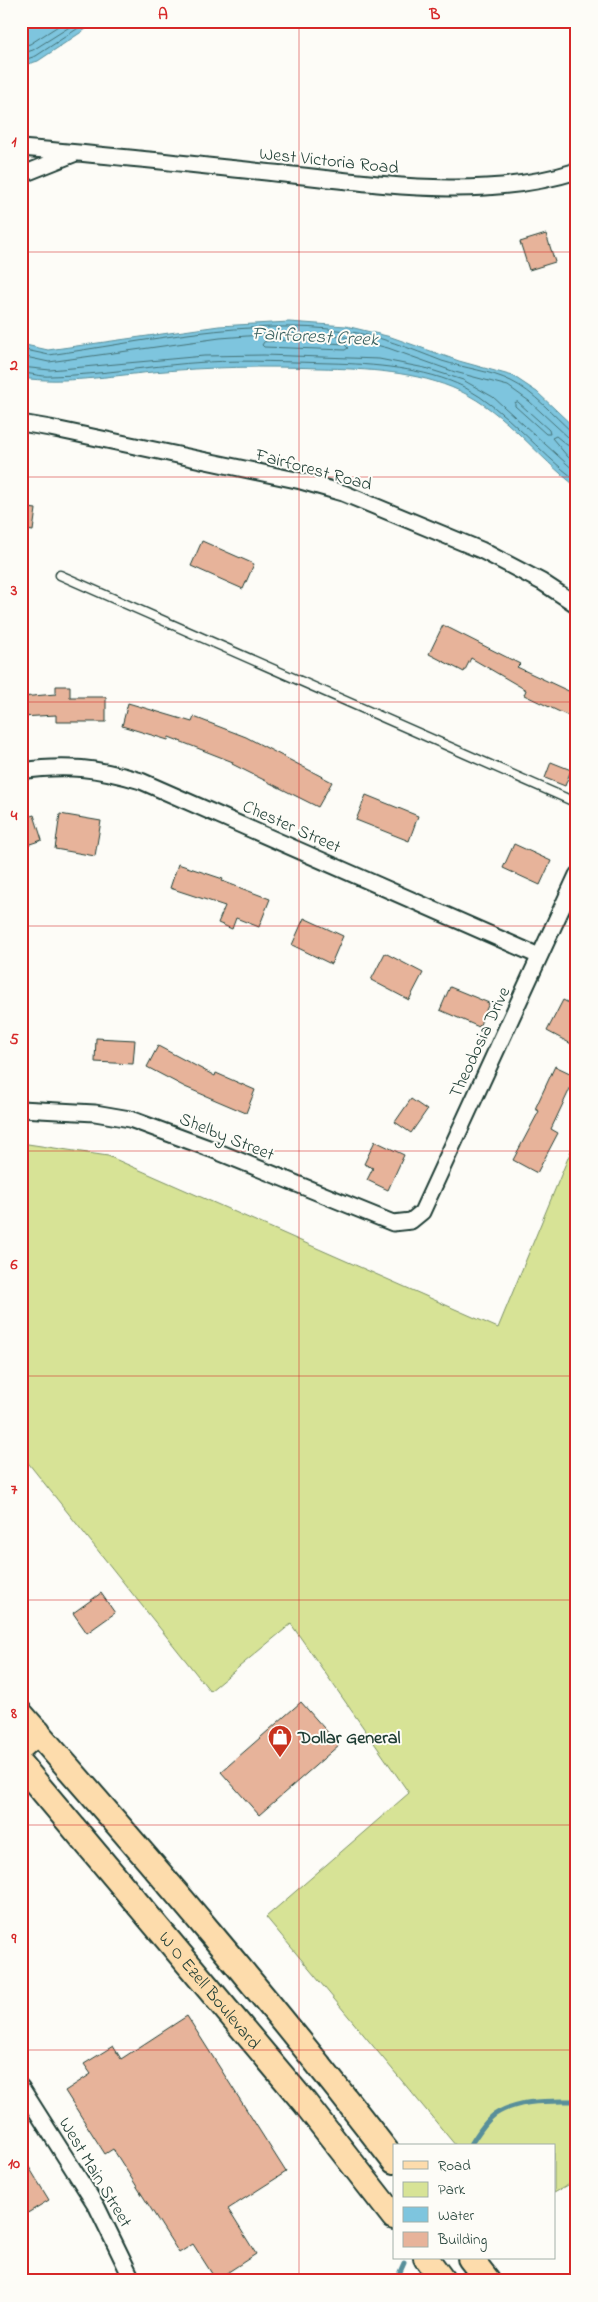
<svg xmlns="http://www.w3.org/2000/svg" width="598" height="2302" font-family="'Indie Flower',sans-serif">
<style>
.green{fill:#d7e396;stroke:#7b9065}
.water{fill:#7ec5de;stroke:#588f9a}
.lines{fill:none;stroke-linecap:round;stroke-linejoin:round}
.shore{stroke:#457378;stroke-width:1}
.stream{stroke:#588f9a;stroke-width:5}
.building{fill:#e7b39a;stroke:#1f3d34}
.lane-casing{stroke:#1f3d34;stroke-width:11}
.street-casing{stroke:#1f3d34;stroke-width:19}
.primary-casing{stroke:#1f3d34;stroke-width:28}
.lane{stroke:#fdfcf7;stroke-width:8}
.street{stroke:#fdfcf7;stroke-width:15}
.primary{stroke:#fddcac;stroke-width:24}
.grid{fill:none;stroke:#d62828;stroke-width:1;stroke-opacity:0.55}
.labels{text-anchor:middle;stroke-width:4;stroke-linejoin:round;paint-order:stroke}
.street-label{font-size:18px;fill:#1f3d34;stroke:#fdfcf7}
.poi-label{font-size:18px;font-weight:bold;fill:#1f3d34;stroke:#fdfcf7;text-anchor:start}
.water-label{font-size:19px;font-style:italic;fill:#375f5e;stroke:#fdfcf7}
.neatline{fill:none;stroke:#d62828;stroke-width:2}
.grid-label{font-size:16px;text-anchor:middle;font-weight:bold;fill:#d62828}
</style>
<rect width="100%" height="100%" fill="#fdfcf7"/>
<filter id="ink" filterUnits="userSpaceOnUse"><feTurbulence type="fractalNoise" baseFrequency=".02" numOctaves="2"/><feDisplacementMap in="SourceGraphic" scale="10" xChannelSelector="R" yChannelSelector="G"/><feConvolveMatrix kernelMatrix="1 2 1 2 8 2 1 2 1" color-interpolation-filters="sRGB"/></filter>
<g filter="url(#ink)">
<path class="green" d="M577 1136V2180L554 2193V2146H456L266 1917 409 1793 291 1624 210 1691 21 1454V1143L108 1156 498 1328Z"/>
<path class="water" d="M21 21H98L38 61 21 66Z
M289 322 346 326 391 337 459 361 513 376 537 392 577 430V487C537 457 507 413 460 391 417 371 366 369 320 368 264 366 209 367 153 372 109 376 65 384 21 378V344L48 350 219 326Z"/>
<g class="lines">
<path class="shore" d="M21 46 30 44 66 21
M21 54 33 50 79 21
M21 61 36 56 89 21
M289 340 344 344 348 348 345 350 264 347 262 345 264 342Z
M21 349 49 355C142 342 251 317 345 331 378 335 411 349 442 361 464 368 491 371 511 381 534 392 553 415 572 432L577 433
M21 356 49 362 220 338 288 333 345 337 388 348 455 372 508 386 529 401 568 437 577 439
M21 367 50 370 204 356 264 355 379 359 425 368 463 380 493 397 577 473
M21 373C31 373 41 377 51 376 103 375 154 365 206 362 247 360 289 362 331 363 372 364 426 368 464 387 508 411 537 451 577 481
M518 402 549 430 550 434H546L515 406V403Z
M577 447 567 445 556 436 552 438 568 457 577 464"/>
<path class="stream" d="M470 2146C476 2136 485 2122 494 2115 518 2099 549 2101 577 2101
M396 2281 404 2263"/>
</g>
<path class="building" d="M546 234 555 262 529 270 520 242Z
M21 507 36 509 33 531 21 529Z
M202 541 254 564 243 589 191 566Z
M443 625 520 664 517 667 577 695V720L524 695 526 690 471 658 464 672 429 654Z
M56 686H70V697H106V722H56V715L21 717V697L56 694Z
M128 703 192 722 194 717 246 737 332 782 318 807 232 764 233 762 169 737 168 740 122 726Z
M551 762 571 770 565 786 545 778Z
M366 795 418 816 409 841 356 820Z
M60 814 101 821 95 856 55 849Z
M34 815 42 840 21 847V819Z
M514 844 551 861 540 885 503 868Z
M178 864 223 879 222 881 270 899 259 927 236 918 232 929 218 923 225 906 170 888Z
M304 918 343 936 331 964 292 945Z
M385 953 423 973 409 1000 371 980Z
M450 987 489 1003 479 1027 440 1010Z
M563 1000 577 1007V1047L547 1031Z
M96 1038 135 1040 133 1064 95 1062Z
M158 1046 215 1076 216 1073 255 1090 246 1113 185 1087 147 1067Z
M555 1066 576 1076 551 1129 558 1133 537 1173 513 1160 539 1111 535 1109Z
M411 1099 427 1110 411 1133 395 1122Z
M375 1141 404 1155 388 1190 367 1180 373 1168 364 1164Z
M101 1593 115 1613 87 1633 73 1613Z
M301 1702 339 1745 259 1815 221 1772Z
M187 2016 286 2172 228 2209 256 2254 216 2280 193 2244 179 2253 113 2149 105 2154 65 2091 91 2074 84 2064 113 2046 121 2059Z
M21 2154 49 2200 21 2217Z"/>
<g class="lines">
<defs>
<path id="lane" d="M60 575 577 803"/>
<path id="street" d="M21 148C109 155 197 165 284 174 380 184 483 201 577 171
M21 175 76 153
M21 423 50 428 301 481 343 493 481 550 542 582 577 605
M21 771C66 764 98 768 141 781L539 956
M21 1109 95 1113 130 1119 211 1149 393 1223 411 1221 422 1212 577 875
M21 2087 97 2207 133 2281"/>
<g id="primary">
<path d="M21 1714C149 1859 276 2007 394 2161"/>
<path d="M21 1747 38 1732"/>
<path id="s1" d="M21 1765 305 2103 394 2217"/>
<path d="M426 2258 443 2281"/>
<path d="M470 2258 488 2281"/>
</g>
</defs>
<use href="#lane" class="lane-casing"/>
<use href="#street" class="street-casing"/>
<use href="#primary" class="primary-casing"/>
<use href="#lane" class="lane"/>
<use href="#street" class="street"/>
<use href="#primary" class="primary"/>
</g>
</g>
<path class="grid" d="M299 21V2281M21 252H577M21 477H577M21 702H577M21 926H577M21 1151H577M21 1376H577M21 1600H577M21 1825H577M21 2050H577"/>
<defs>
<symbol id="shop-pin" viewBox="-11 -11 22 30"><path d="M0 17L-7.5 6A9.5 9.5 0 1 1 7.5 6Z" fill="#c8321e" stroke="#fdfcf7"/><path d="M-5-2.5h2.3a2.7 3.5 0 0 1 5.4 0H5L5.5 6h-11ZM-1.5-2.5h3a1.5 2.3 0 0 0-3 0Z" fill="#fff"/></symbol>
</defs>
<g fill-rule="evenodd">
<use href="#shop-pin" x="266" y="1723" width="28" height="38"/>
</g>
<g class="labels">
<g class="street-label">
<text transform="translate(329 160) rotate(6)" y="6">West Victoria Road</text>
<text transform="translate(314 469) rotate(15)" y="6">Fairforest Road</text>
<text transform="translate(292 826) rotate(24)" y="6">Chester Street</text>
<text transform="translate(479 1042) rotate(-65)" y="6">Theodosia Drive</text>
<text transform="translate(227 1136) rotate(22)" y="6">Shelby Street</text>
<text dy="6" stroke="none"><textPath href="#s1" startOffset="294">W O Ezell Boulevard</textPath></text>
<text transform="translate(96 2172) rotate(59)" y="6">West Main Street</text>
</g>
<g class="poi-label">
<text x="298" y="1743">Dollar General</text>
</g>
<g class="water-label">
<text transform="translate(315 335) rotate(3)" y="7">Fairforest Creek</text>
</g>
</g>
<rect width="598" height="2302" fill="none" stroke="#fdfcf7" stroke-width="55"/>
<rect x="393" y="2144" width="162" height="115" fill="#fdfcf7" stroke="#a4b0a9"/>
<rect x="403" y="2161" width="25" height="8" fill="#fddcac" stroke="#a4b0a9"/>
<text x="438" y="2170" font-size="15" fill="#1f3d34">Road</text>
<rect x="403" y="2182" width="25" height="15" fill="#d7e396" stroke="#a4b0a9"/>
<text x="438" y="2194" font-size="15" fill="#1f3d34">Park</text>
<rect x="403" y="2207" width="25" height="15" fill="#7ec5de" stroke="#a4b0a9"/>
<text x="438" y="2220" font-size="15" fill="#1f3d34">Water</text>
<rect x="403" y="2232" width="25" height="15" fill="#e7b39a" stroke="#a4b0a9"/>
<text x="438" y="2244" font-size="15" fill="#1f3d34">Building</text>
<rect x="28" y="28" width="542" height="2246" class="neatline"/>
<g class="grid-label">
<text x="163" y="19">A</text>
<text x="435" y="19">B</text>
<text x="14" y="146">1</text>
<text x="14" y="370">2</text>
<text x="14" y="595">3</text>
<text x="14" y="820">4</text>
<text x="14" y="1044">5</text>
<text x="14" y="1269">6</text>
<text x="14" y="1494">7</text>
<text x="14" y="1718">8</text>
<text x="14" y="1943">9</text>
<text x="14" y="2168">10</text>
</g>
</svg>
